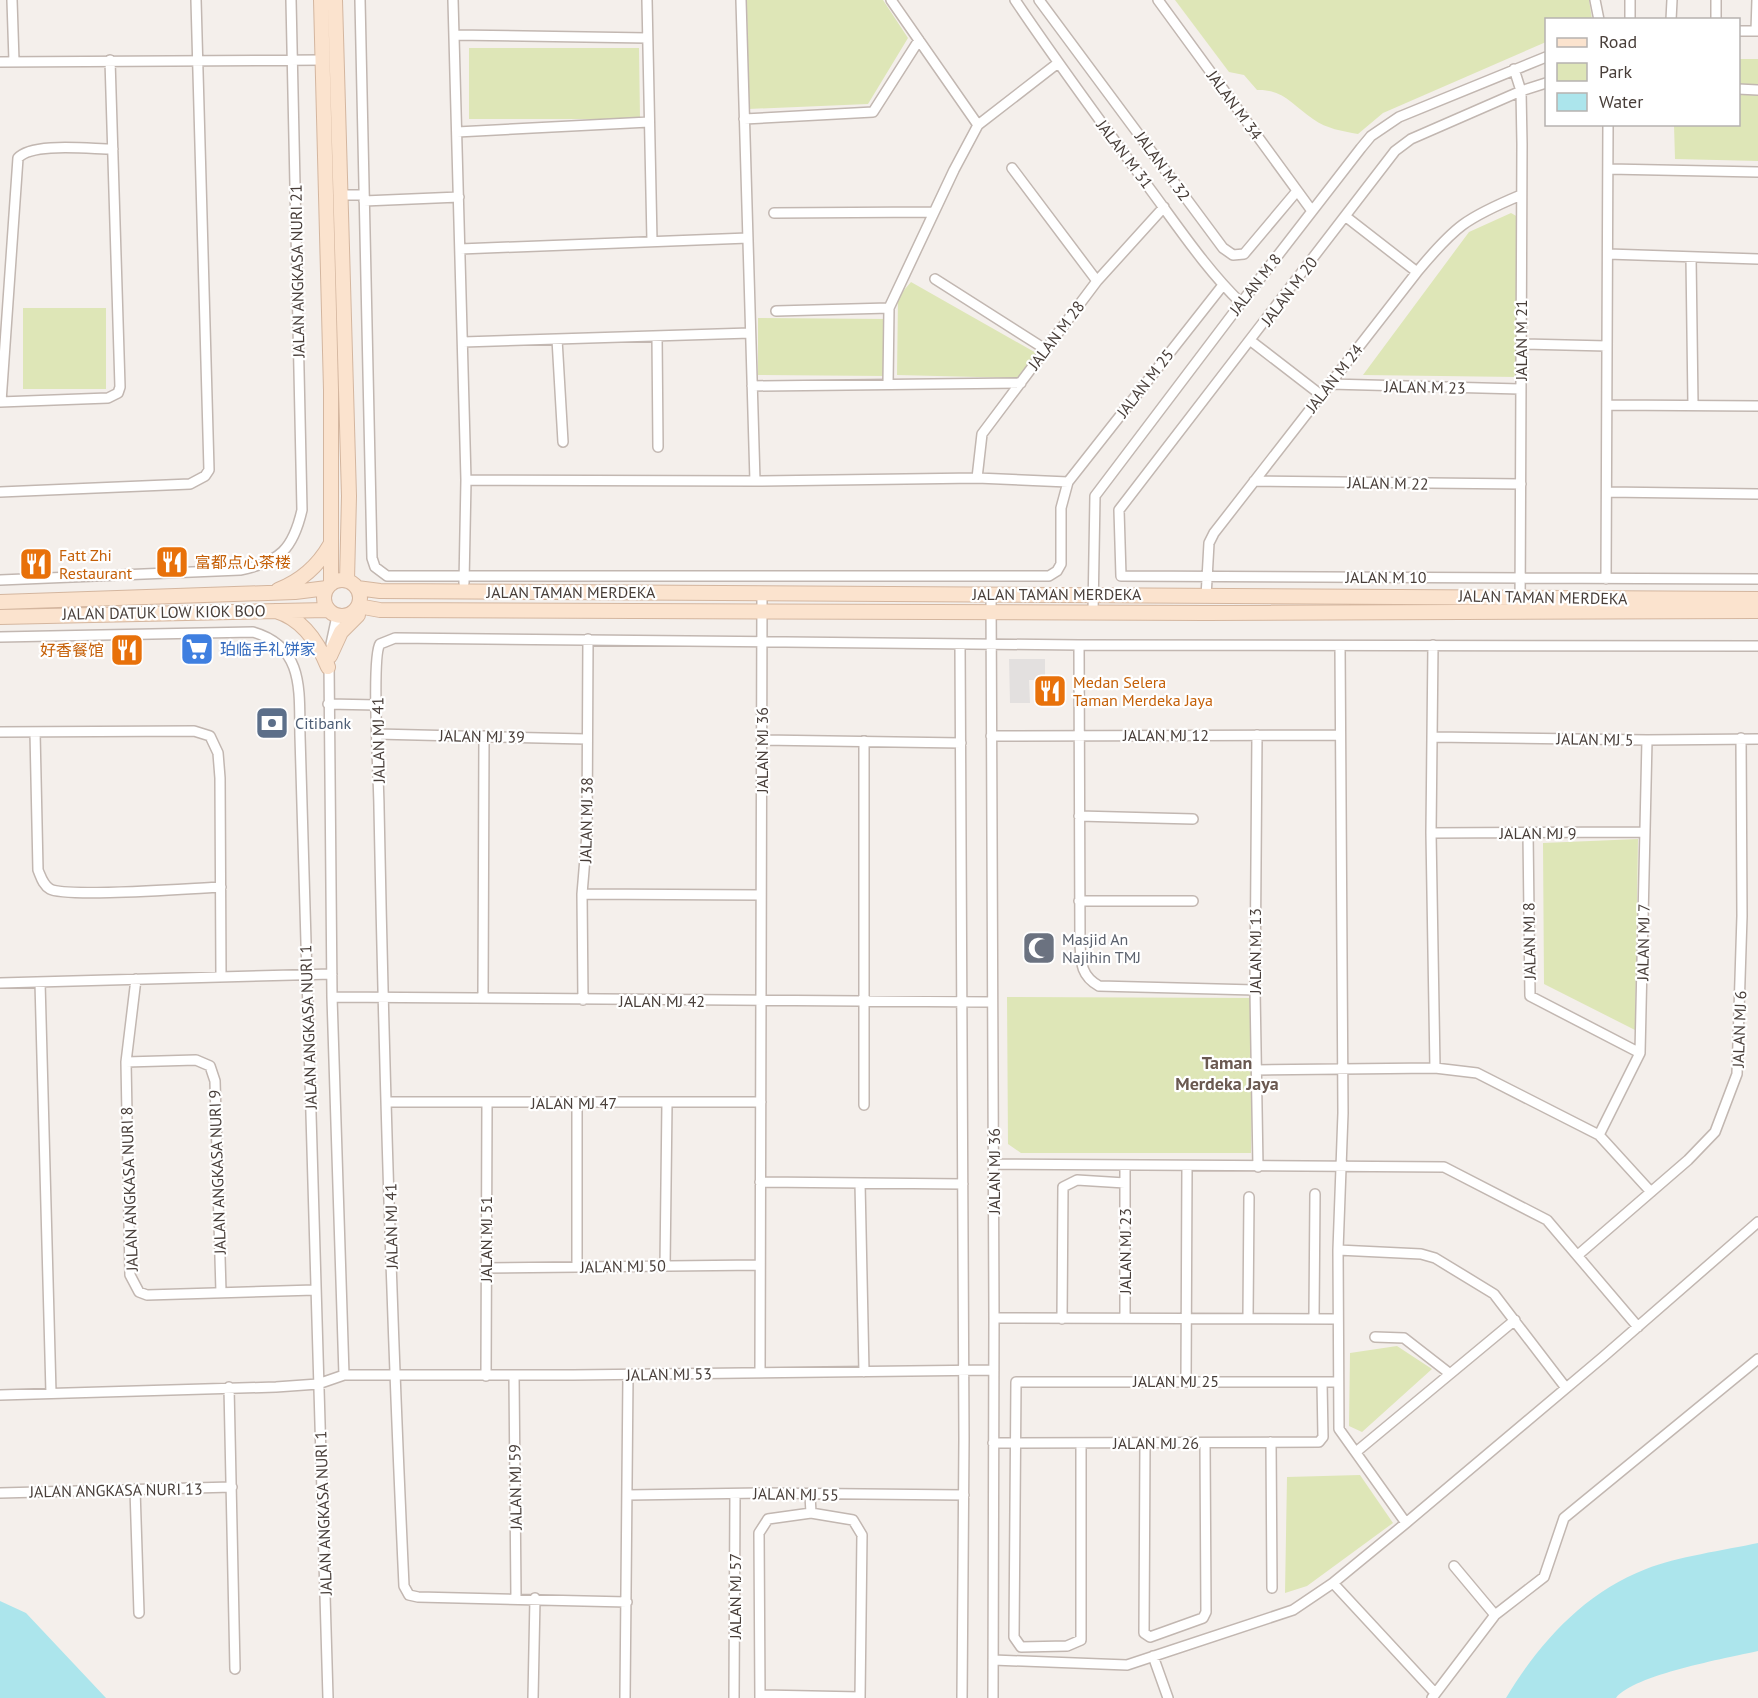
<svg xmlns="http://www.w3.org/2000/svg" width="1758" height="1698" font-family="'PT Sans','Noto Sans SC',sans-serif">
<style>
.green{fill:#dee6b7}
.parking{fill:#e3e0df}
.water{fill:#ace5ec}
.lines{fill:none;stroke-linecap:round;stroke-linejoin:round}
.street-casing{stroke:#c2b7b1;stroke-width:12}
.secondary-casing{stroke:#d4b69f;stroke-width:16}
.street{stroke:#fff;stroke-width:9}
.secondary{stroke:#fbe3ce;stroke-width:14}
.labels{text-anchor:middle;stroke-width:4.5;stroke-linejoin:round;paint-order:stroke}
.street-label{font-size:16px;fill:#483e39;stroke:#fff}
.food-label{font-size:16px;fill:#c56008;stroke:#fff;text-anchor:start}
.shop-label{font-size:16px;fill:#366cbe;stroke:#fff;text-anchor:start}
.service-label{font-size:16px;fill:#4e5e75;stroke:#fff;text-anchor:start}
.worship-label{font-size:16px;fill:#5b616d;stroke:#fff;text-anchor:start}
.neighbourhood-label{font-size:18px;font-weight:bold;fill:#6a5951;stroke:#fff}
</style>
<rect width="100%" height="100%" fill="#f4efeb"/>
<path class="green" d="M747 0H883L908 38 868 104 748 109Z
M1175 0H1589L1592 19 1546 20V42L1383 113 1358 134C1342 131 1327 129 1313 119 1293 106 1284 89 1257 90L1244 75 1229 72Z
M469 48H639L640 119H469Z
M1739 59H1758V161L1675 159 1674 125 1738 124Z
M1511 213 1518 217 1517 377 1363 375 1469 232Z
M911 282 1038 354 1019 378 897 375 898 297Z
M23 308H106V389H23Z
M758 318 886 319V376L758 375Z
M1638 839 1635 1030 1544 984 1543 843Z
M1007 997 1254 998 1251 1153H1021L1008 1144Z
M1397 1346 1432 1369 1362 1432 1349 1426 1350 1353Z
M1360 1475 1393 1523 1307 1586 1285 1593 1287 1477Z"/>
<path class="parking" d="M1009 659H1045V680H1029L1030 703H1010Z"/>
<path class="water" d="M1758 1543V1651C1727 1658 1633 1675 1616 1698H1506C1539 1643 1584 1593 1646 1569 1676 1557 1725 1550 1758 1543Z
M0 1601 26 1613 106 1698H0Z"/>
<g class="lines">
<defs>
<path id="street" d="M12 0 14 61
M360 0 372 558 375 567 387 576H1049L1057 571 1061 564V508L1068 482 1223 285
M453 0 466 480 464 583
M647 0 652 241
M741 0 755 481
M891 0 978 125
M1015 0C1058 64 1104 126 1150 189 1179 228 1206 269 1241 303
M1039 0 1223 248 1233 255 1244 254 1297 191
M1158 0 1312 211
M1595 0 1599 20
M1630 20V0
M1671 20 1672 0
M1716 20V0
M1738 31H1758
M1756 31 1757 0
M454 35 647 38
M0 62 322 60
M1514 69 1521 91 1522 144 1520 612
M1546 83 1521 91 1411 139 1395 151 1119 510 1121 576 1758 579
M1738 89 1758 90
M744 119 873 112 919 40
M457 132 649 122
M1012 168 1097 281
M1609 169 1758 172
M340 195H364
M364 201 459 197
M774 213 933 212
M1345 216 1417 272
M460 249 748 238
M1608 254 1758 259
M1691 257 1693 405
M935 279 1045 349
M776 311 889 308
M657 336 658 447
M557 339 563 442
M1251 341 1321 395
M463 342 750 333
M1521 344 1607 346
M888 384 889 308 954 170 978 125 1058 63
M1330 384 1520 389
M752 386 1021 383
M0 402 108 398 118 393 120 387 110 60
M1 402 18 158C32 142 90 149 113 149
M1608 405 1758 406
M977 478 982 434 1097 281 1164 207
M466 480 755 481 977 478 1068 482
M1254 481 1521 484
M0 492 190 484 205 476 209 470 196 0
M1607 492 1758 494
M1606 579 1608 124
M0 580 240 570C280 562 293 549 302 510L291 0
M991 593 994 1318 993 1698
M1206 597 1209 543 1214 533 1417 272C1455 226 1466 218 1521 195
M1093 612 1095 496 1241 303 1361 148 1371 136 1399 117 1546 57
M0 637 253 632C305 647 299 692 300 736L328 1698
M331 644 337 616
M960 644 964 1439 962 1698
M1079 645 1080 944C1081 963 1081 976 1099 986L1255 990
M1433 645 1431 833 1435 1068
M1340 646 1343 1113 1338 1250 1339 1429 1406 1523
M329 663 332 997 344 1375
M328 704 377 705
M0 732 194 731 210 736 218 753 220 778 221 977
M35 732 38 870C41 877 43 885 50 889 66 898 194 888 221 887
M377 734 586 739
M1257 735 1255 990 1258 1167
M991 736 1340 735
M1433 737 1647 740 1758 739
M762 740 961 743
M864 741V1105
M1079 816 1193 819
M1431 833 1645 832
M1528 833 1530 996 1640 1053
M582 894 761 895
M1079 901H1193
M136 979 126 1062 130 1275 139 1292 147 1295 315 1290
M40 982 51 1393
M0 983 332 974
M332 997 992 1002
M483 998 484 736
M583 1000 582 894 587 834 588 639
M126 1062 196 1060 210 1066 215 1081 221 1292
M1257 1070 1435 1068 1477 1073 1599 1135 1651 1192
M388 1102H761
M577 1103V1267
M1599 1135 1640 1053 1647 740
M994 1164 1444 1167 1547 1220 1638 1327
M760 1182 963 1184
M860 1183 864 1372
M1338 1250 1421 1254 1435 1258 1494 1294 1566 1388
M1578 1255 1688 1160 1715 1132 1737 1074 1742 916 1741 738
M665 1266 667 1103
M485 1268 760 1265
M1248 1317 1249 1197
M1314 1317 1315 1194
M994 1318 1338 1319
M1125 1318V1166
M1062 1319 1063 1187 1077 1180 1125 1183
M1375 1337 1404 1338 1449 1373
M760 1373 762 594
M514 1375 516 1598
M486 1376 487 1103
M1186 1381 1187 1167
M229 1387 235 1669
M0 1395 276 1387 318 1384 344 1375H573L994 1370
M1271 1442 1272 1588
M993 1443 1319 1442 1323 1437 1322 1382
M1081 1443V1640L1067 1646 1021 1647 1014 1637 1016 1382H1337
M1145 1444 1144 1633 1150 1637 1203 1618 1206 1612 1205 1443
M1356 1452 1515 1320
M135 1489 139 1613
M0 1493 232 1487
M628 1495 761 1493 964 1495
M811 1513 853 1520 862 1535 860 1698
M1454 1566 1495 1615
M1333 1583 1435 1693
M627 1602 418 1597 409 1595 404 1586C392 1327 384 1067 379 808 379 783 371 657 380 644L395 638 1079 645 1758 646
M1153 1656 1168 1698
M993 1660 1127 1665 1293 1610 1333 1583 1406 1523 1603 1357 1758 1222
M761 1695 860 1697
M533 1698 535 1598
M625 1698 628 1375
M734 1698 735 1494
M760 1698 759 1533 768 1519 811 1513 810 1495
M1432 1698 1495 1615 1544 1577 1564 1518 1758 1359"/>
<path id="secondary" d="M321 0 331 390V584
M335 0 349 496 347 581
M324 598a18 18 0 1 1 36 0a18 18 0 1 1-36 0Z
M357 588 380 591 1758 599
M278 590C301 581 318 566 330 545
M0 602 295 592 327 588
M358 606 380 610 1206 613 1758 611
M276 611C303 619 318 642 328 667
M0 617 327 610
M330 656 341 632 358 615"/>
</defs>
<use href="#street" class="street-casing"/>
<use href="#secondary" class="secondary-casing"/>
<use href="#street" class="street"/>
<use href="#secondary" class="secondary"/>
</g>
<defs>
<symbol id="restaurant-square" viewBox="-11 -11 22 22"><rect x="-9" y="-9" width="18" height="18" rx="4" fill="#e8710a" stroke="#fff"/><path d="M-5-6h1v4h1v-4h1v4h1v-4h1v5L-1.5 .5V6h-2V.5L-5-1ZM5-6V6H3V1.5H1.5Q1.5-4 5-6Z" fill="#fff"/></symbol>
<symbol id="supermarket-square" viewBox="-11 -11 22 22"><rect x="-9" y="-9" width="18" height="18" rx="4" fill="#3f7fe0" stroke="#fff"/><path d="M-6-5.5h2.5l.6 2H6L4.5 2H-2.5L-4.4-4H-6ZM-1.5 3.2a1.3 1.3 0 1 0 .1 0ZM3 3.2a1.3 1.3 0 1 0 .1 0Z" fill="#fff"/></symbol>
<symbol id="bank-square" viewBox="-11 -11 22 22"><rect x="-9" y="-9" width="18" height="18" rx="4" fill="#5c6f8a" stroke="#fff"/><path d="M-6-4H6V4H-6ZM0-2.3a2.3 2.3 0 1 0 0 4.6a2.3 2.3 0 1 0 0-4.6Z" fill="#fff"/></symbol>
<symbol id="mosque-square" viewBox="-11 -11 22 22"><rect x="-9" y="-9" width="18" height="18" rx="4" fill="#6b7280" stroke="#fff"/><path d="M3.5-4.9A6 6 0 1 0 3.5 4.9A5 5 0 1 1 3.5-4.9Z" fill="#fff"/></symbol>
</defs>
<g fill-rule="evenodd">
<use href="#restaurant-square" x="153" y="543" width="38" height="38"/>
<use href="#restaurant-square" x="17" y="545" width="38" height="38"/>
<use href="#supermarket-square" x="178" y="630" width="38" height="38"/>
<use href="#restaurant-square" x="108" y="631" width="38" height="38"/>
<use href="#restaurant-square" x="1031" y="672" width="38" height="38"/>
<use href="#bank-square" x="253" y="704" width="38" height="38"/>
<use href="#mosque-square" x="1020" y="929" width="38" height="38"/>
</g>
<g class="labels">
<g class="street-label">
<text transform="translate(1235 105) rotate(54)" y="6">JALAN M 34</text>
<text transform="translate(1125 154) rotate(53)" y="6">JALAN M 31</text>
<text transform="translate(1163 166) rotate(54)" y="6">JALAN M 32</text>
<text transform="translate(297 271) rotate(-91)" y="6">JALAN ANGKASA NURI 21</text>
<text transform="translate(1255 284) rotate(-52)" y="6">JALAN M 8</text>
<text transform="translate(1289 291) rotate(-53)" y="6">JALAN M 20</text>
<text transform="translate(1056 335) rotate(-53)" y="6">JALAN M 28</text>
<text transform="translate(1521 340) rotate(-90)" y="6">JALAN M 21</text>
<text transform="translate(1334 378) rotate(-52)" y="6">JALAN M 24</text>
<text transform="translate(1145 383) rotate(-52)" y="6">JALAN M 25</text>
<text transform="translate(1425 387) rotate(1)" y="6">JALAN M 23</text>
<text transform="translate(1388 483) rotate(1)" y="6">JALAN M 22</text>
<text x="1386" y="583">JALAN M 10</text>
<text x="571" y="598">JALAN TAMAN MERDEKA</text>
<text x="1057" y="600">JALAN TAMAN MERDEKA</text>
<text transform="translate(1543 597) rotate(1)" y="6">JALAN TAMAN MERDEKA</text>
<text transform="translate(164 612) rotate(-1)" y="6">JALAN DATUK LOW KIOK BOO</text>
<text x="1166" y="741">JALAN MJ 12</text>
<text transform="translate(482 736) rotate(1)" y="6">JALAN MJ 39</text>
<text transform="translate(1595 739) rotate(1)" y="6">JALAN MJ 5</text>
<text transform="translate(378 740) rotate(-91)" y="6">JALAN MJ 41</text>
<text transform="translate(762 750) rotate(-90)" y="6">JALAN MJ 36</text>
<text transform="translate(586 820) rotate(-89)" y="6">JALAN MJ 38</text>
<text x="1538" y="839">JALAN MJ 9</text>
<text transform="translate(1529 941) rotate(-91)" y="6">JALAN MJ 8</text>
<text transform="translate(1643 942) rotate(-89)" y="6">JALAN MJ 7</text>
<text transform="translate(1255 951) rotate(-90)" y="6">JALAN MJ 13</text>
<text x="662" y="1007">JALAN MJ 42</text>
<text transform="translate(308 1027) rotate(-92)" y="6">JALAN ANGKASA NURI 1</text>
<text transform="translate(1739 1029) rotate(-88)" y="6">JALAN MJ 6</text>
<text x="574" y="1109">JALAN MJ 47</text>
<text transform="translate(994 1171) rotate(-90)" y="6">JALAN MJ 36</text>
<text transform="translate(217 1172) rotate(-92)" y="6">JALAN ANGKASA NURI 9</text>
<text transform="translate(129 1189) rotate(-92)" y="6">JALAN ANGKASA NURI 8</text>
<text transform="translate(391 1226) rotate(-91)" y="6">JALAN MJ 41</text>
<text transform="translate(486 1239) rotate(-90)" y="6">JALAN MJ 51</text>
<text transform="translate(1125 1251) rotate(-90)" y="6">JALAN MJ 23</text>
<text transform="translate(623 1266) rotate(-1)" y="6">JALAN MJ 50</text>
<text transform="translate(669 1374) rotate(-1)" y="6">JALAN MJ 53</text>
<text x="1176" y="1387">JALAN MJ 25</text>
<text x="1156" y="1449">JALAN MJ 26</text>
<text transform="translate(515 1487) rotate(-91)" y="6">JALAN MJ 59</text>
<text transform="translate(116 1490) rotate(-1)" y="6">JALAN ANGKASA NURI 13</text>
<text transform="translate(796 1494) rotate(1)" y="6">JALAN MJ 55</text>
<text transform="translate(323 1513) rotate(-92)" y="6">JALAN ANGKASA NURI 1</text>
<text transform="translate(735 1596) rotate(-90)" y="6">JALAN MJ 57</text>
</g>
<g class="food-label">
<text x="59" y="561">Fatt Zhi<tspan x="59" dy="18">Restaurant</tspan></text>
<text x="195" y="568">富都点心茶楼</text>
<text x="104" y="656" text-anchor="end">好香餐馆</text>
<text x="1073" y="688">Medan Selera<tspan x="1073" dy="18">Taman Merdeka Jaya</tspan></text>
</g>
<g class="shop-label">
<text x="220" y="655">珀临手礼饼家</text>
</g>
<g class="service-label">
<text x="295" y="729">Citibank</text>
</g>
<g class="worship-label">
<text x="1062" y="945">Masjid An<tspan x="1062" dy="18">Najihin TMJ</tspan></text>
</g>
<g class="neighbourhood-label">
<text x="1227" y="1069">Taman<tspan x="1227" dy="21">Merdeka Jaya</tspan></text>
</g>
</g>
<rect x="1545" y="18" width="195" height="108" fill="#ffffff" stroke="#b6b2b0" stroke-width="1.5"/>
<rect x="1557" y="38" width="30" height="9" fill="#fbe3ce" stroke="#b6b2b0" stroke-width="1.5"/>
<text x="1599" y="48" font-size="18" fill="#483e39">Road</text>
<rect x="1557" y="63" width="30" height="18" fill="#dee6b7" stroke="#b6b2b0" stroke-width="1.5"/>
<text x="1599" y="78" font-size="18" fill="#483e39">Park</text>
<rect x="1557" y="93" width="30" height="18" fill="#ace5ec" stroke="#b6b2b0" stroke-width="1.5"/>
<text x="1599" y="108" font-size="18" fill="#483e39">Water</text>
</svg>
